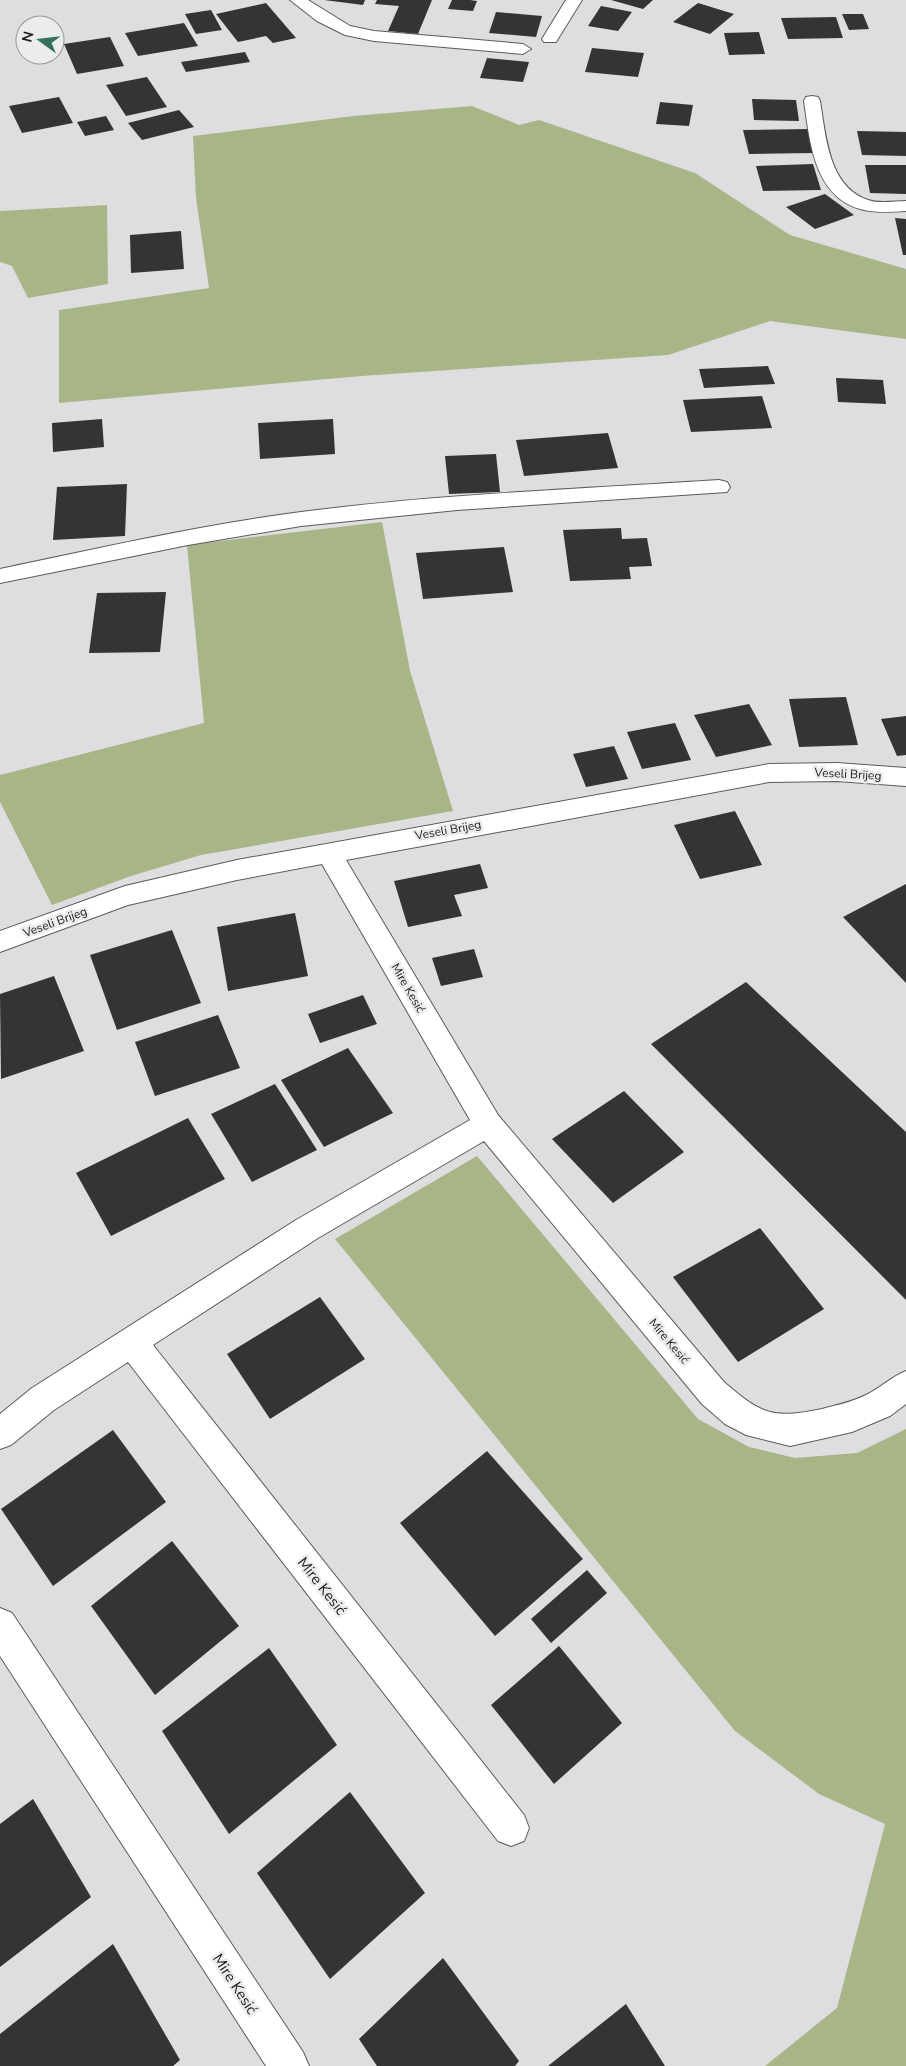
<svg xmlns="http://www.w3.org/2000/svg" width="906" height="2066" font-family="'Nunito Sans',sans-serif">
<style>
.green{fill:#a8b586}
.building{fill:#363333}
.lines{fill:none;stroke-linecap:round;stroke-linejoin:round}
.street-casing{stroke:#5b5b5d;stroke-width:2}
.street{fill:#fff;fill-rule:evenodd}
.labels{text-anchor:middle;stroke-width:5;stroke-linejoin:round;paint-order:stroke}
.street-label{font-size:12px;fill:#1a1a1b;stroke:#ebecee}
.near-street-label{font-size:15px;fill:#1a1a1b;stroke:#ebecee}
</style>
<rect width="100%" height="100%" fill="#dedee1"/>
<path class="green" d="M472 106 519 125 539 120 695 173 790 235 906 269V339L770 321 668 355 362 376 59 403V310L209 288 196 198 193 136 353 116Z
M107 205 108 284 28 298 12 266 0 262V211Z
M382 522 410 671 453 811 201 855 131 876 52 905 0 802V775L204 723 187 545Z
M477 1156 698 1419 749 1447 795 1458 857 1453 906 1429V2066H765L837 2008 885 1824 819 1794 735 1731 335 1239Z"/>
<path class="building" d="M324 0H365L363 5Z
M377 0H432L418 34 388 31 399 6 375 4Z
M452 0H470L477 1 473 11 448 9Z
M611 0H653L643 9Z
M266 3 296 38 273 43 266 36 238 42 216 14Z
M698 3 734 14 710 34 673 22Z
M601 6 632 12 618 31 588 26Z
M211 10 222 30 196 34 185 14Z
M496 12 542 16 536 37 489 33Z
M842 14H863L869 29 849 30Z
M836 17 843 38 788 39 781 18Z
M184 23 198 46 138 56 125 33Z
M759 32 765 54 729 55 724 33Z
M110 37 124 66 77 74 64 44Z
M592 48 644 53 638 77 585 72Z
M245 52 250 62 186 72 181 62Z
M487 58 529 62 523 82 480 78Z
M147 77 167 107 126 116 106 85Z
M59 97 73 123 22 133 9 106Z
M752 99 796 100 799 121 754 120Z
M660 102 693 105 689 126 656 124Z
M179 110 194 127 142 140 128 123Z
M106 116 114 130 85 136 77 122Z
M808 129 815 153 749 154 743 130Z
M857 131 906 132V156L862 155Z
M813 164 821 190 763 191 756 166Z
M865 165H906V194L870 193Z
M825 194 854 215 815 229 786 207Z
M895 218 906 219V255H903Z
M181 231 184 269 131 273 130 235Z
M768 366 775 384 704 388 699 369Z
M836 378 883 380 886 404 838 402Z
M762 396 772 428 691 432 683 400Z
M102 419 104 447 53 452 52 423Z
M333 419 335 454 260 459 258 423Z
M608 433 618 468 524 476 516 440Z
M496 454 500 492 449 494 445 456Z
M127 484 125 536 53 540 57 487Z
M621 528 622 539 647 538 652 566 629 567 631 579 570 581 563 530Z
M504 547 513 592 423 599 416 553Z
M166 592 160 652 89 653 97 593Z
M846 697 858 745 799 747 789 699Z
M749 704 772 745 716 757 694 715Z
M906 716V755L897 756 881 719Z
M675 723 691 760 642 769 627 732Z
M614 746 628 779 586 787 573 754Z
M735 811 762 865 700 879 674 825Z
M480 864 488 888 454 895 462 916 408 927 394 881Z
M906 884V983L843 917Z
M295 913 308 976 228 991 217 927Z
M172 930 201 1003 117 1030 90 955Z
M474 949 483 977 441 986 432 958Z
M54 976 84 1051 1 1079 0 994Z
M746 982 906 1132V1300L651 1044Z
M363 995 377 1024 320 1043 308 1014Z
M218 1015 240 1068 155 1096 135 1042Z
M348 1048 393 1113 324 1147 281 1080Z
M275 1084 317 1150 252 1182 211 1114Z
M624 1091 684 1152 613 1203 552 1139Z
M188 1118 225 1179 111 1236 76 1173Z
M760 1228 824 1309 738 1362 673 1277Z
M320 1297 365 1359 270 1419 227 1354Z
M113 1430 166 1502 53 1586 1 1509Z
M487 1451 583 1559 495 1636 400 1523Z
M172 1541 239 1626 155 1695 91 1606Z
M587 1570 607 1593 551 1643 531 1619Z
M559 1646 622 1723 554 1784 491 1705Z
M269 1648 337 1745 229 1834 162 1731Z
M350 1792 425 1893 330 1979 257 1873Z
M33 1799 91 1897 0 1967V1824Z
M113 1944 180 2060 173 2066H0V2034Z
M443 1958 519 2061 515 2066H377L359 2039Z
M626 2004 665 2066H548Z"/>
<g class="lines">
<defs>
<path id="street" d="M290 0H308L350 26 374 31 523 44 531 49 523 54 374 41 345 35 317 21Z
M566 0H582L556 42H544L542 39Z
M812 96 818 97 820 101C826 136 828 186 868 200 879 204 894 201 906 201V211C892 212 878 213 864 210 814 199 810 142 804 101L806 97Z
M719 480 727 482 730 487 727 492 457 510 301 526 188 545 0 583V569C100 548 200 525 301 512 439 494 580 489 719 480Z
M837 763 906 768V786L837 781 769 782 346 860 498 1115 724 1382C762 1415 773 1419 822 1409 837 1405 852 1402 866 1395 880 1388 891 1377 906 1371V1404L890 1416 852 1432 790 1446 746 1435 725 1424 702 1404 484 1141 318 1238 153 1345 524 1815 529 1828 524 1841 511 1846 498 1841 128 1362 54 1410 11 1445 0 1449V1414L32 1388 296 1220 470 1120 322 864 237 880 128 905 0 952V931L125 886 237 860 769 764Z
M0 1608 12 1613 303 2052 309 2066H266L0 1656Z"/>
</defs>
<use href="#street" class="street-casing"/>
<use href="#street" class="street"/>
</g>
<g class="labels">
<g class="street-label">
<text transform="translate(848 774) rotate(3)" y="4">Veseli Brijeg</text>
<text transform="translate(448 830) rotate(-10)" y="4">Veseli Brijeg</text>
<text transform="translate(55 922) rotate(-20)" y="4">Veseli Brijeg</text>
<text transform="translate(408 988) rotate(60)" y="4">Mire Kesić</text>
<text transform="translate(669 1341) rotate(50)" y="4">Mire Kesić</text>
</g>
<g class="near-street-label">
<text transform="translate(322 1586) rotate(52)" y="5">Mire Kesić</text>
<text transform="translate(235 1984) rotate(57)" y="5">Mire Kesić</text>
</g>
</g>
<g transform="translate(40 40) rotate(285)"><circle r="24" fill="#ebecee" stroke="#97989a"/>
<path d="M0-4L9 19L0 12L-9 19Z" fill="#34725e"/>
<text y="-8" font-size="14" font-weight="bold" text-anchor="middle" fill="#1a1a1b">N</text>
</g>
</svg>
